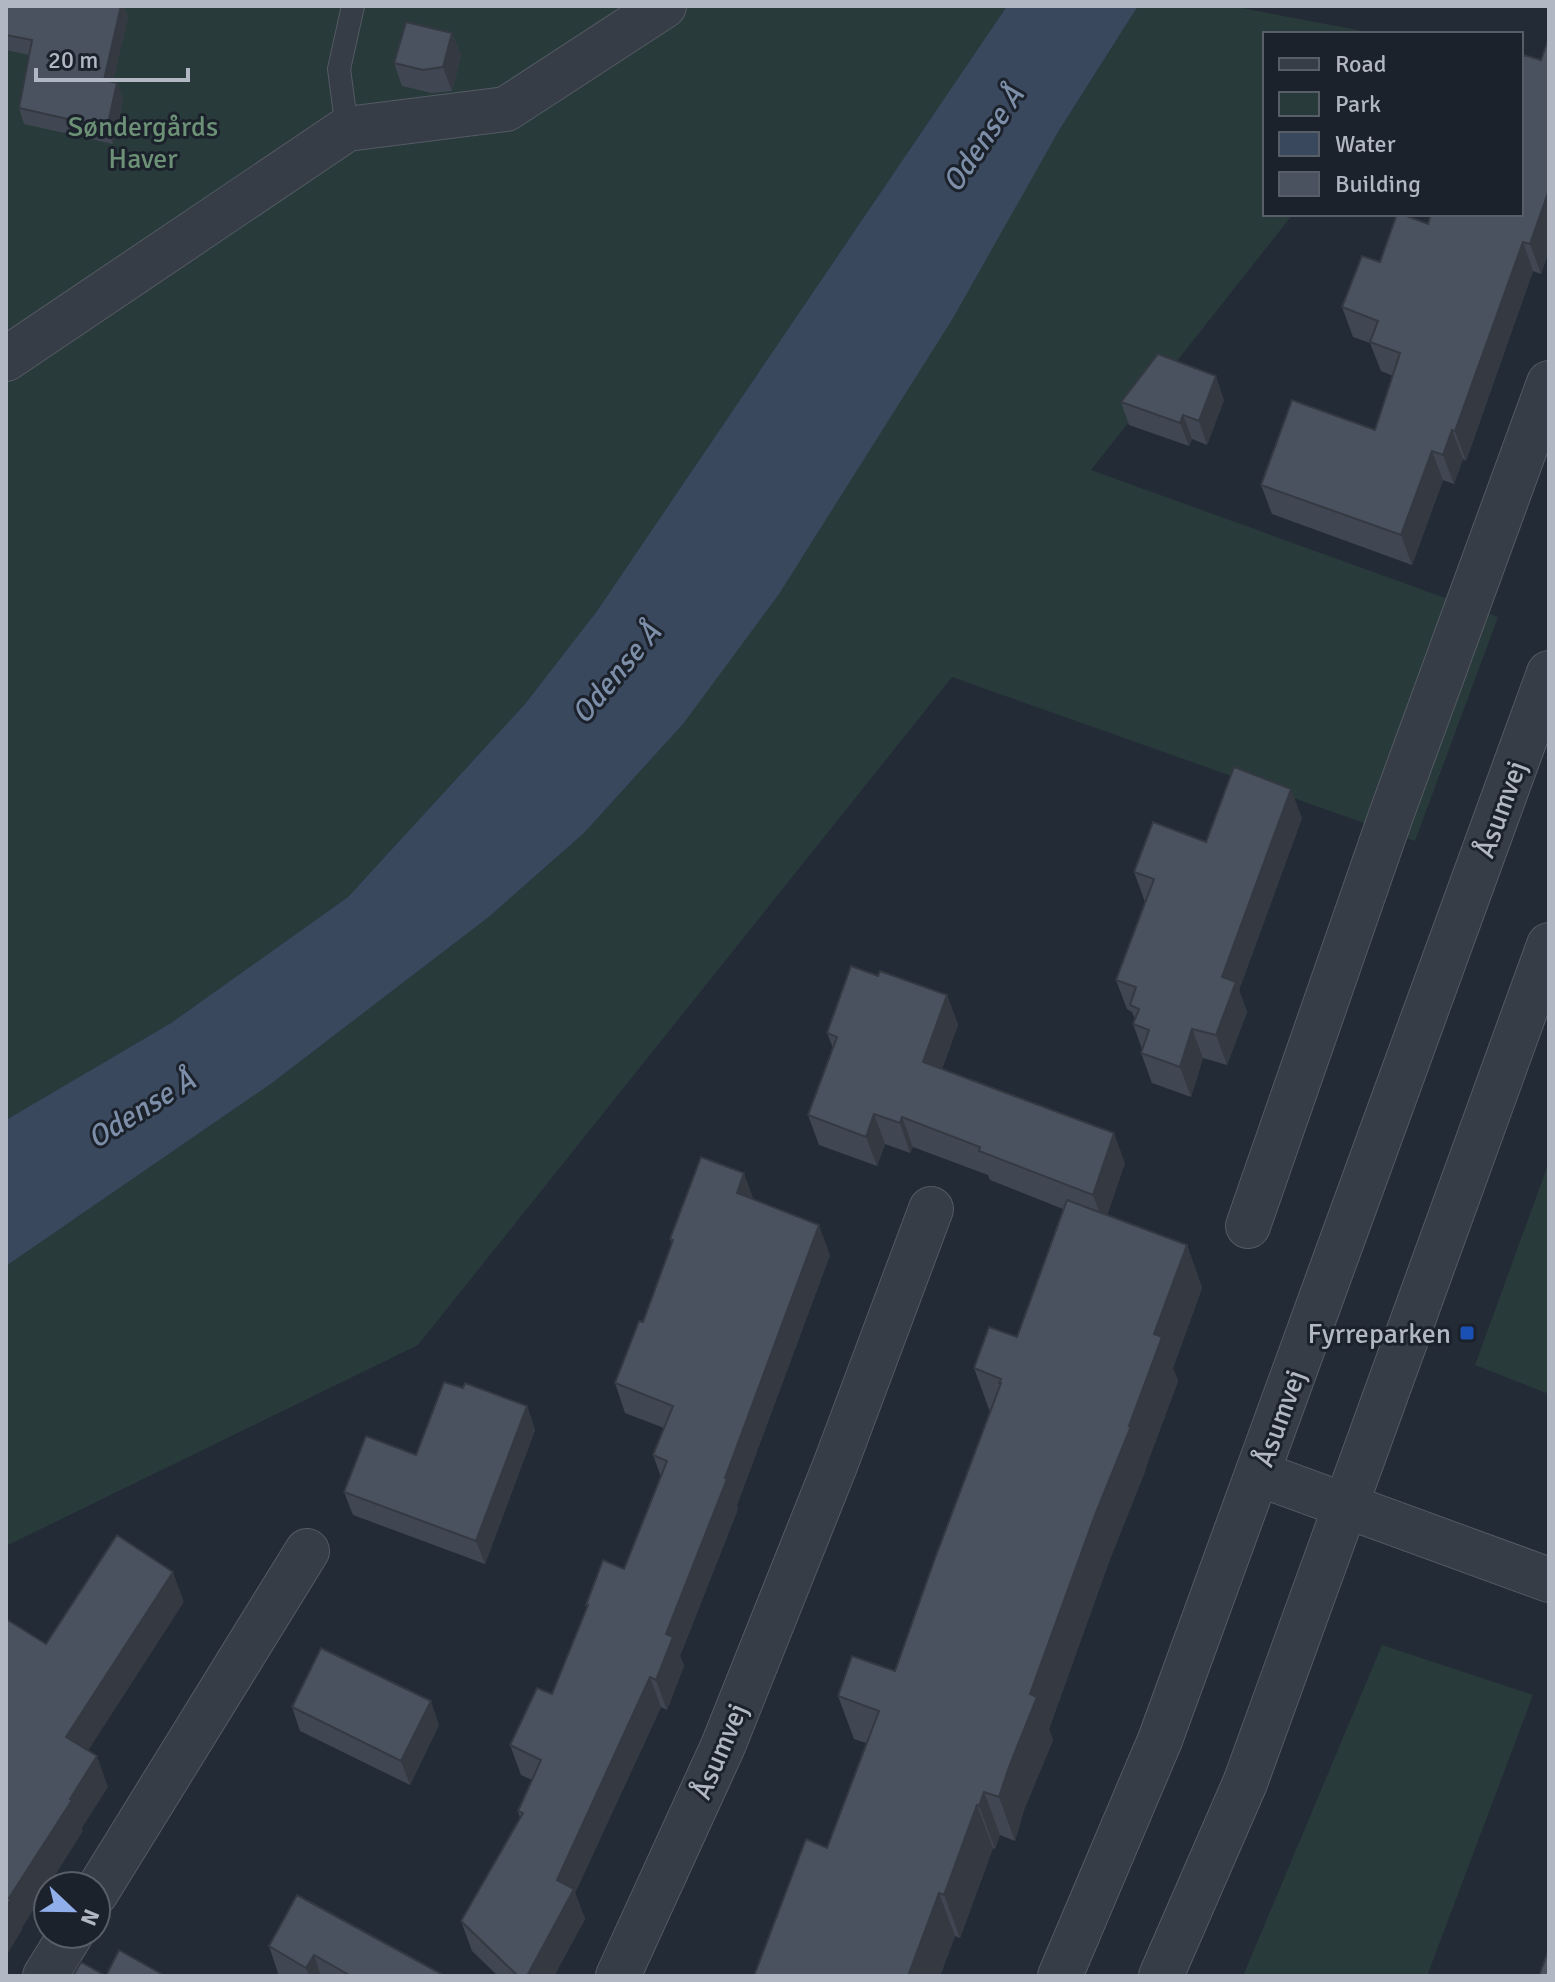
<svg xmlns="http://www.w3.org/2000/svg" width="1555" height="1982" font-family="Signika,sans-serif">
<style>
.green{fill:#293a3b}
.water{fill:#3a485d}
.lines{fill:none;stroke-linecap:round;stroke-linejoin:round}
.service-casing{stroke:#545a64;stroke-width:24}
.minor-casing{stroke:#545a64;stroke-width:46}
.tertiary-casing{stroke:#545a64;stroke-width:46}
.service{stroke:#373d47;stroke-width:22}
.minor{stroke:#373d47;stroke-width:44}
.tertiary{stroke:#373d47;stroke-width:44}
.wall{fill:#404752}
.shaded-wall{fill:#343942}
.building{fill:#4a525f;stroke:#343942;stroke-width:2}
.transit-dot{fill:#1a4fb4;stroke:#1c222b;stroke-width:3}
.labels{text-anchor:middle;stroke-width:6;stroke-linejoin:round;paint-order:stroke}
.park-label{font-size:28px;fill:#6c9176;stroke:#1c222b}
.street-label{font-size:28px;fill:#b1b7c3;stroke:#1c222b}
.poi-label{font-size:28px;fill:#b1b7c3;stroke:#1c222b;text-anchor:end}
.water-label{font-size:30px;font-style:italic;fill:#7c8ea8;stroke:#1c222b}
</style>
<rect width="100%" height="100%" fill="#232b36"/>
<path class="green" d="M6 6H1007L597 611 525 704 348 897 171 1023 6 1120Z
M1138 6H1231L1379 34H1265V214H1293L1091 470 1498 617 1415 841 952 677 418 1345 6 1546V1266L272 1083 490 916 584 833 683 724Z
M1549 1162V1394L1475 1365Z
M1382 1645 1533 1695 1427 1976H1243Z"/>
<path class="water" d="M1007 6H1138L1058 132 953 318 779 594 683 724 584 833 490 916 272 1083 6 1266V1120L171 1023 348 897 525 704 597 611Z"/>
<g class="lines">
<defs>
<path id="service" d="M347 129 339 69 353 6"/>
<path id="minor" d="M6 359 347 129 506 109 664 6
M1248 1226 1390 818 1549 383
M1259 1474 1549 1580
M96 1893 307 1551
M45 1976 71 1934
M618 1976 723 1746 836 1463 931 1209"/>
<path id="tertiary" d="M1060 1976 1160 1740 1549 673
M1161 1976 1245 1783 1549 945"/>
</defs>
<use href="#service" class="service-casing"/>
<use href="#minor" class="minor-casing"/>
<use href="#tertiary" class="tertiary-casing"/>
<use href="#service" class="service"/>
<use href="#minor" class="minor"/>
<use href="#tertiary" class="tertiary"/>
</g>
<path class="wall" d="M6 6H124L128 17 113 82 117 83 123 100 113 144 24 124 19 108 29 55 6 50Z
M452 33 461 56 452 91 432 93 402 86 394 63Z
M1549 43V250L1541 274 1533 271 1466 461 1463 459 1454 484 1443 480 1412 565 1272 514 1261 485 1375 430 1393 376 1381 371 1370 343 1353 337 1342 307 1380 262 1428 224 1521 214 1541 60Z
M1224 400 1207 445 1192 439 1189 446 1129 425 1121 402Z
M1302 818 1239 990 1247 1012 1227 1065 1203 1058 1191 1097 1152 1083 1141 1053 1142 1049 1133 1024 1135 1019 1132 1012 1127 1009 1116 980 1145 902 1134 872 1206 842Z
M878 976 947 995 958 1025 942 1069 1125 1163 1107 1215 1187 1245 1202 1288 1173 1368 1178 1381 1146 1467V1469L1110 1559 1049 1729 1053 1740 1024 1810 1015 1841 1000 1835 995 1849 993 1848 960 1938 955 1936 940 1976H754L827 1848 866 1743 854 1739 838 1696 895 1671 990 1412 974 1368 1017 1337 1063 1209 990 1180 988 1175 913 1147 910 1153 885 1144 877 1166 819 1145 808 1115 833 1048 827 1033Z
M754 1200 830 1255 737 1505 738 1509 680 1656 684 1666 667 1710 661 1707 575 1893 585 1919 554 1976H498L472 1951 461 1921 520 1818 518 1811 532 1780 521 1775 510 1745 552 1694 587 1607 586 1605 624 1569 661 1477 653 1455 664 1428 625 1413 615 1383 643 1322 672 1244 670 1239Z
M463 1388 527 1406 535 1430 485 1564 353 1515 344 1492 416 1455Z
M292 1707 439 1725 410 1785 300 1731Z
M269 1946 445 1976H279Z"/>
<path class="shaded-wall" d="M121 6H124L128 17 110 97 104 80Z
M452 33 461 56 452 91 443 67Z
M117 83 123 100 113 144 107 128Z
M1549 190V250L1541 274 1530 244Z
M1523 242 1533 271 1466 461 1455 431Z
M1216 376 1224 400 1207 445 1199 421Z
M1183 415 1192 439 1189 446 1180 423Z
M1452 430 1463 459 1454 484 1443 455Z
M1432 451 1443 480 1412 565 1401 535Z
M1291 789 1302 818 1239 990 1247 1012 1227 1065 1216 1035 1222 977Z
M947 995 958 1025 933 1092 923 1062Z
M1192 1029 1203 1058 1191 1097 1180 1067Z
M874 1114 885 1144 877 1166 866 1137Z
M902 1117 913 1147 910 1153 900 1123Z
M1114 1133 1125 1163 1104 1224 1093 1195Z
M744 1173 755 1203 737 1193Z
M819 1225 830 1255 737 1505 738 1509 680 1656 684 1666 667 1710 656 1680 666 1634Z
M1187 1245 1202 1288 1173 1368 1178 1381 1146 1467V1469L1110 1559 1049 1729 1053 1740 1024 1810 1015 1841 999 1797 1030 1694 1095 1515 1129 1426 1154 1334Z
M527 1406 535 1430 485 1564 476 1541Z
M173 1572 184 1602 77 1768 66 1737Z
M650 1677 661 1707 575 1893 585 1919 554 1976H527L557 1880Z
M431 1701 439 1725 410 1785 401 1761Z
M97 1756 108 1787 82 1828 83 1831 22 1928V1930L6 1956V1908L9 1898Z
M984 1792 1000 1835 995 1849 979 1806Z
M977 1805 993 1848 960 1938 944 1895Z
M939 1893 955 1936 940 1976H908Z
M314 1955 321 1976H309L306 1968Z"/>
<path class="building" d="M6 6H121L104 80 117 83 107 128 19 108 32 40 6 35Z
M406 22 452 33 443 67 423 70 394 63Z
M1547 43H1549V190L1530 244 1523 242 1455 431 1452 430 1443 455 1432 451 1401 535 1261 485 1292 400 1375 430 1400 353 1370 342 1378 321 1342 307 1362 256 1380 262 1397 214H1401L1428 224 1431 214H1521V64L1524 55 1541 60Z
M1158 354 1216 376 1199 421 1183 415 1180 423 1121 402Z
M1234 767 1291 789 1222 977 1236 982 1216 1035 1192 1029 1180 1067 1141 1053 1149 1030 1133 1024 1139 1009 1130 1005 1136 987 1116 980 1154 879 1134 872 1153 822 1206 842Z
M851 966 878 976 880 971 947 995 923 1062 1114 1133 1093 1195 979 1151 980 1147 902 1117 900 1123 874 1114 866 1137 808 1115 837 1037 827 1033Z
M701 1157 744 1173 737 1193 819 1225 725 1478 727 1479 666 1634 673 1637 656 1680 650 1677 557 1880 574 1889 527 1976H518L461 1921 523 1813 518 1811 541 1760 510 1745 537 1688 552 1694 588 1605H586L603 1560 624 1569 667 1461 653 1455 673 1406 615 1383 639 1321 643 1322 673 1240 670 1239Z
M1067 1200 1187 1245 1154 1334 1162 1337 1129 1426H1131L1095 1515 1030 1694 1037 1697 1009 1767 999 1797 984 1792 979 1806 977 1805 944 1895 939 1893 908 1976H754L806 1839 827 1848 879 1711 838 1696 852 1656 895 1671 934 1561 1001 1383H999L1001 1379 974 1368 989 1327 1017 1337Z
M444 1382 463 1388 465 1383 527 1406 476 1541 344 1492 366 1436 416 1455Z
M117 1535 173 1572 66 1737 97 1756 70 1799 72 1800 9 1898 11 1899 6 1908V1619L46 1644Z
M321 1648 431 1701 401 1761 292 1707Z
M297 1895 445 1976H351L314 1955 306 1968 269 1946Z
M1549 1949V1976H1539Z
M119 1950 165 1976H73L81 1962 106 1976Z"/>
<rect class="transit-dot" x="1459" y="1325" width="16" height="16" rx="4"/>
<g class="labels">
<g class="park-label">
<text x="143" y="136">Søndergårds<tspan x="143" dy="32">Haver</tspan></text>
</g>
<g class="street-label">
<text transform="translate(1500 809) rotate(-70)" y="10">Åsumvej</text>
<text transform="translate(1279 1418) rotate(-70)" y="10">Åsumvej</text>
<text transform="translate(719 1751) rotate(-67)" y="10">Åsumvej</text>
</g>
<g class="poi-label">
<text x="1451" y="1343">Fyrreparken</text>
</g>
<g class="water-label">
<text transform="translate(983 139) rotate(-56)" y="10">Odense Å</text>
<text transform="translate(616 673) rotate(-50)" y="10">Odense Å</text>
<text transform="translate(141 1109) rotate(-32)" y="10">Odense Å</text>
</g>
</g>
<rect width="1555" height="1982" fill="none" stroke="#b1b7c3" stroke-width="16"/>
<rect x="1263" y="32" width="260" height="184" fill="#1c222b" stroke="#585e68" stroke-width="2"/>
<rect x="1279" y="58" width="40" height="12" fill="#373d47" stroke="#585e68" stroke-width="2"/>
<text x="1335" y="72" font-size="24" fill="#b1b7c3">Road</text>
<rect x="1279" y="92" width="40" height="24" fill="#293a3b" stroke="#585e68" stroke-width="2"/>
<text x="1335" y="112" font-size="24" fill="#b1b7c3">Park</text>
<rect x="1279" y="132" width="40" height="24" fill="#3a485d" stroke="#585e68" stroke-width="2"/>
<text x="1335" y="152" font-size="24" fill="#b1b7c3">Water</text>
<rect x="1279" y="172" width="40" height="24" fill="#4a525f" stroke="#585e68" stroke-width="2"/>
<text x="1335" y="192" font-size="24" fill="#b1b7c3">Building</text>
<g transform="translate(72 1910) rotate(112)"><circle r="38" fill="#1c222b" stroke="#585e68" stroke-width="2"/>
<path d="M0-6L14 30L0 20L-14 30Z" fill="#8faeea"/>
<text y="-12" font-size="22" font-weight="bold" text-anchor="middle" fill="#b1b7c3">N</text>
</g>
<path d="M36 68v12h152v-12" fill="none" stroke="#b1b7c3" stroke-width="4"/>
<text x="48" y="68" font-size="24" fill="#b1b7c3" stroke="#1c222b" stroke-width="6" paint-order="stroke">20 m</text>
</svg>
